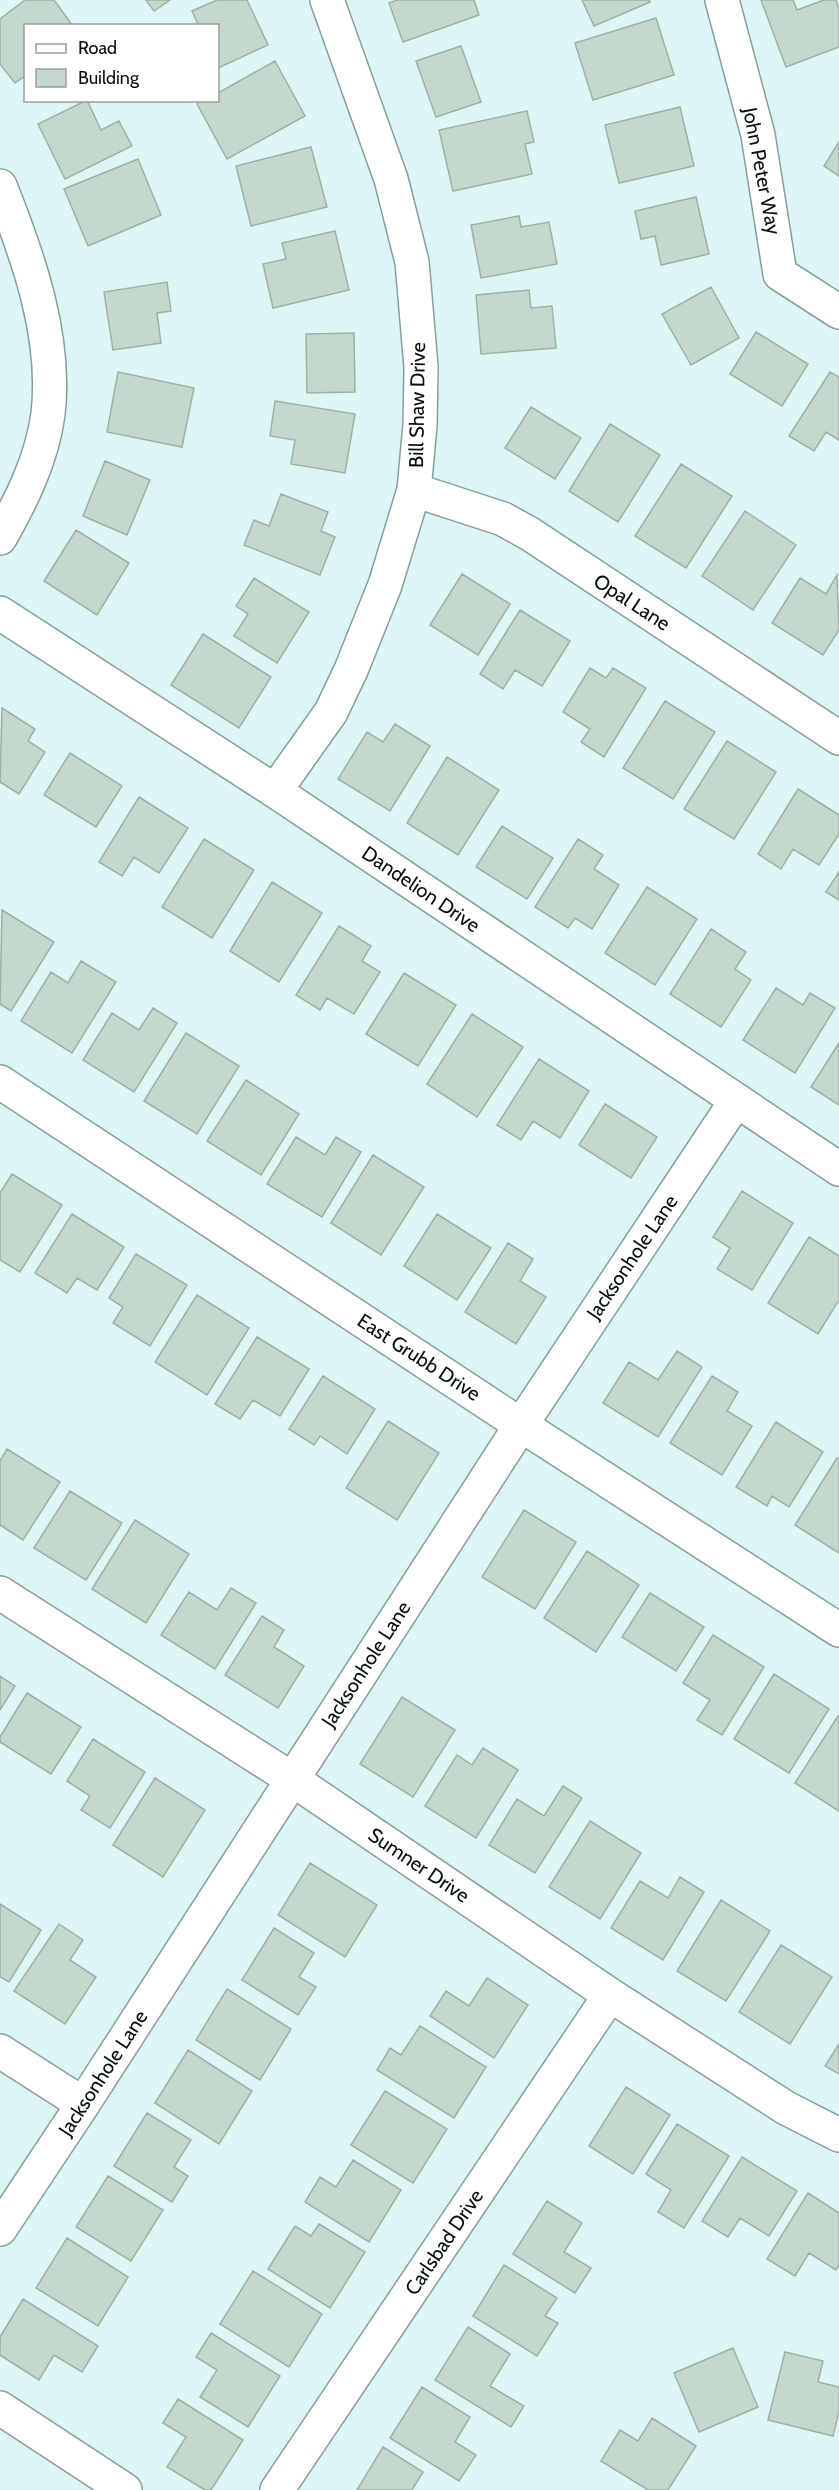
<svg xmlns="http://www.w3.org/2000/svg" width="839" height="2490" font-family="Cabin,sans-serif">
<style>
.building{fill:#c4d8cc;stroke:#9eb1a5;stroke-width:1.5}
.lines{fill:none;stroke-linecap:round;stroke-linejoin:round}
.minor-casing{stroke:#869f9e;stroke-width:36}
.minor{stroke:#fff;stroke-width:33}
.labels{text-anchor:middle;stroke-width:5;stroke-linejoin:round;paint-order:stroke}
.street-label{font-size:20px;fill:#060f0f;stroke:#fff}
</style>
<rect width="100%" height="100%" fill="#dcf6f5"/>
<path class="building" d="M25 0H54L73 26H26V75L15 83 0 64V19Z
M146 0H170L154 11Z
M217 0H247L268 45 218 68V26H199L192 11Z
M397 0H474L479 15 403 42 389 3Z
M582 0H649L650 2 594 26Z
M761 0H793L797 10 824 0H836L839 9V47L786 67Z
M656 18 674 75 593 100 575 43Z
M461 46 481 102 436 117 416 61Z
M275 61 305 116 227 159 197 104 203 100H218V93Z
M87 100 101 130 119 121 132 146 65 179 38 124Z
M680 107 694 166 619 183 605 125Z
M527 111 534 142 525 144 532 174 453 191 439 130Z
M839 142V176L824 166Z
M311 147 327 207 251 226 236 166Z
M138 159 161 215 88 246 64 189Z
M696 197 709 254 661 265 655 236 641 239 635 211Z
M519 216 521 227 549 222 557 264 481 278 471 225Z
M335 231 349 290 273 308 263 264 286 259 282 243Z
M167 282 171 311 157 313 161 343 113 350 104 292Z
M711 287 739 338 691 365 662 314Z
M529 290 531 308 552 306 556 348 481 354 476 295Z
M756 332 808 364 782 406 730 374Z
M354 333 355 392 307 393 306 334Z
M118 372 194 388 182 447 107 432Z
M830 372 839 377V440L826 432 814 451 789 436Z
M275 401 355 414 345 473 291 464 295 440 270 436Z
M531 407 581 438 555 479 505 448Z
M610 424 660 455 618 522 569 491Z
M105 461 150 480 127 535 83 516Z
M681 464 732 496 686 568 635 536Z
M281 494 328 512 321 531 335 537 320 575 244 545 254 520 269 526Z
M745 511 796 545 753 610 702 576Z
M76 530 129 563 97 615 44 581Z
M462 574 510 604 478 655 430 625Z
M837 575 839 630 823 655 772 623 800 578 826 594Z
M254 578 309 612 277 663 234 636 248 614 236 606Z
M520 610 570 641 542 686 515 670 503 689 480 674Z
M203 634 271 677 239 728 171 685Z
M590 668 606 678 613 668 646 688 604 757 581 742 590 729 563 712Z
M665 701 715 732 673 799 623 768Z
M2 708 35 729 28 741 45 752 19 794 0 782Z
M395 724 430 746 390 811 338 779 367 732 383 742Z
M727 741 776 772 734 839 684 809Z
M70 753 122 786 96 827 44 795Z
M447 757 499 790 458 855 407 823Z
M798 789 839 815V834L819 865 793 849 781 869 758 854Z
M139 797 188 828 159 873 134 857 122 876 99 862Z
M502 826 553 858 527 899 476 867Z
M204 839 254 870 212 938 162 907Z
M578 839 603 855 594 869 619 885 592 929 575 918 568 928 535 907Z
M839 872V900L826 892Z
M272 882 322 913 279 982 230 951Z
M647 887 697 919 655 985 605 953Z
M2 910 54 942 11 1011 0 1004Z
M339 926 371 946 362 961 380 972 354 1014 327 998 320 1010 296 995Z
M711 929 746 952 735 969 751 980 721 1027 670 994Z
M81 961 116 982 72 1053 21 1021 51 972 68 983Z
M404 973 456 1005 418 1066 366 1034Z
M776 988 803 1005 810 993 835 1008 795 1073 743 1040Z
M153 1008 177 1023 134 1092 83 1060 112 1013 139 1030Z
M472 1014 523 1047 477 1117 427 1084Z
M186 1033 239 1066 197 1134 144 1101Z
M839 1043V1105L811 1087Z
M539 1059 589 1091 560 1138 533 1121 521 1140 497 1125Z
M246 1080 299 1114 261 1175 207 1141Z
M605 1104 657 1137 631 1178 579 1145Z
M296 1137 325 1155 336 1137 361 1152 322 1217 267 1184Z
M373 1155 424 1187 381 1255 331 1223Z
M12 1174 62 1205 20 1272 0 1260V1193Z
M742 1191 793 1223 752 1290 717 1269 730 1248 713 1237Z
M72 1214 124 1247 97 1290 77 1278 67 1293 35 1273Z
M437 1214 491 1248 457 1300 404 1266Z
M809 1237 839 1256V1300L818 1334 768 1303Z
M508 1243 533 1259 520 1281 546 1297 516 1344 465 1312Z
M136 1254 187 1285 150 1346 113 1323 123 1307 109 1298Z
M197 1295 249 1328 207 1395 155 1362Z
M257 1337 309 1369 280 1416 253 1400 240 1419 215 1404Z
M677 1351 702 1367 658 1437 603 1403 629 1362 658 1380Z
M323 1376 375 1409 347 1454 320 1436 314 1445 289 1429Z
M712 1376 738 1392 727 1411 752 1426 722 1475 670 1443Z
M388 1421 439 1453 397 1520 346 1488Z
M776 1422 823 1452 789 1507 772 1496 767 1506 736 1487Z
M7 1449 60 1482 23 1540 0 1525V1461Z
M837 1458 839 1459V1553L795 1525Z
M70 1491 122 1523 86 1580 34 1548Z
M524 1510 576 1542 535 1609 482 1577Z
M135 1520 189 1554 146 1623 92 1589Z
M587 1551 639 1585 596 1652 544 1618Z
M231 1588 256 1603 215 1669 161 1635 189 1592 217 1610Z
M650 1593 704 1627 676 1671 622 1637Z
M262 1616 284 1630 274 1647 304 1666 278 1708 225 1675Z
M713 1635 764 1667 722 1735 697 1720 710 1700 683 1683Z
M774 1674 829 1709 789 1773 734 1739Z
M0 1676 15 1686 0 1710Z
M27 1693 81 1727 51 1774 0 1742V1737Z
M402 1697 455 1730 413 1797 360 1764Z
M838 1716 839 1717V1811L795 1783Z
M93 1739 145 1772 110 1828 81 1810 90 1796 67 1781Z
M483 1748 518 1770 476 1838 425 1806 457 1755 472 1765Z
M155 1778 205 1810 163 1877 113 1845Z
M563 1786 582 1798 535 1873 489 1845 517 1799 544 1816Z
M590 1821 641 1853 600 1919 549 1887Z
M310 1863 377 1905 345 1957 278 1915Z
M680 1877 704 1892 663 1960 611 1928 640 1881 668 1898Z
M721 1900 770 1931 726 2001 677 1971Z
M0 1904 41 1930 9 1982 0 1977Z
M59 1924 83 1940 70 1960 96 1977 65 2024 14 1991Z
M274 1928 314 1953 299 1977 316 1987 298 2015 242 1980Z
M781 1945 832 1977 790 2044 739 2012Z
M487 1978 528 2005 494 2058 430 2016 446 1991 469 2006Z
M227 1989 291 2029 260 2080 196 2040Z
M420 2026 486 2067 454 2118 377 2070 390 2048 401 2055Z
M839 2044V2074L825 2066Z
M188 2050 252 2091 219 2144 155 2103Z
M626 2087 670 2115 633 2174 589 2146Z
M385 2091 447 2129 413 2183 351 2145Z
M147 2113 191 2140 174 2167 188 2176 172 2202 114 2166Z
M677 2124 729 2156 684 2228 658 2212 671 2190 646 2174Z
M742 2157 797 2191 769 2236 740 2218 728 2237 702 2221Z
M353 2160 401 2190 369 2242 305 2202 320 2177 336 2187Z
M108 2176 163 2210 131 2261 76 2227Z
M808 2193 839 2213V2265L836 2270 809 2253 795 2276 767 2259Z
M547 2201 582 2223 564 2252 591 2268 575 2293 513 2254Z
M319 2224 365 2252 330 2308 268 2269 295 2226 311 2236Z
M67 2238 128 2277 98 2326 36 2288Z
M504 2265 557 2298 545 2316 558 2323 537 2356 473 2316Z
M253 2271 322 2314 289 2367 220 2324Z
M23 2299 98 2346 82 2372 54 2355 39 2380 0 2355V2337Z
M468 2327 510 2354 490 2386 524 2406 511 2427 435 2380Z
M211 2333 280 2376 248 2427 200 2397 217 2370 196 2357Z
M733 2348 758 2407 699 2432 674 2373Z
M785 2352 823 2361 818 2382 839 2387V2412L833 2436 768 2420Z
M422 2387 470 2417 455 2442 476 2455 459 2481 390 2438Z
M178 2399 243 2440 211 2490H205L167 2467 186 2437 163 2423Z
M652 2418 696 2446 668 2490H648L601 2461 620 2430 638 2441Z
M383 2447 423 2472 412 2490H357Z"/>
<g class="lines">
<defs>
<path id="minor" d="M722 0 758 135 780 274 839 312
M0 186C28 256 57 337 48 414 42 459 22 499 0 538
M414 490 503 519 530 534 839 738
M0 613 275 791 839 1169
M275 791 331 712 351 670 385 585 414 490 420 425 421 367 412 262 391 179 327 0
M0 1082 521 1425 839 1630
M0 1593 292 1779 610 1995 786 2108 839 2135
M0 2051 83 2104
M0 2229 83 2104 521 1425 736 1101
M0 2408 125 2490
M277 2490 610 1995"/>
</defs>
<use href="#minor" class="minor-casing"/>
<use href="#minor" class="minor"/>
</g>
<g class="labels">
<g class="street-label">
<text transform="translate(762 171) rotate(79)" y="7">John Peter Way</text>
<text transform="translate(417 405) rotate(-89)" y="7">Bill Shaw Drive</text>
<text transform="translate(632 602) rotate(33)" y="7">Opal Lane</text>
<text transform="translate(421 889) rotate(34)" y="7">Dandelion Drive</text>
<text transform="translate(632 1257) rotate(-56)" y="7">Jacksonhole Lane</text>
<text transform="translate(419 1357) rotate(33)" y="7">East Grubb Drive</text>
<text transform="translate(366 1664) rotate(-57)" y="7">Jacksonhole Lane</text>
<text transform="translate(419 1865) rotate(34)" y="7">Sumner Drive</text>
<text transform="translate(103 2073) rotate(-57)" y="7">Jacksonhole Lane</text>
<text transform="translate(444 2242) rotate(-56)" y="7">Carlsbad Drive</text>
</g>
</g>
<rect x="24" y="24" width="195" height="78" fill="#ffffff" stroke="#9b9f9f" stroke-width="1.5"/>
<rect x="36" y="44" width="30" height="9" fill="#ffffff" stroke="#9b9f9f" stroke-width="1.5"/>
<text x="78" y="54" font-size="18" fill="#060f0f">Road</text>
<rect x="36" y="69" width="30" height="18" fill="#c4d8cc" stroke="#9b9f9f" stroke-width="1.5"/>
<text x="78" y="84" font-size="18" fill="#060f0f">Building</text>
</svg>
